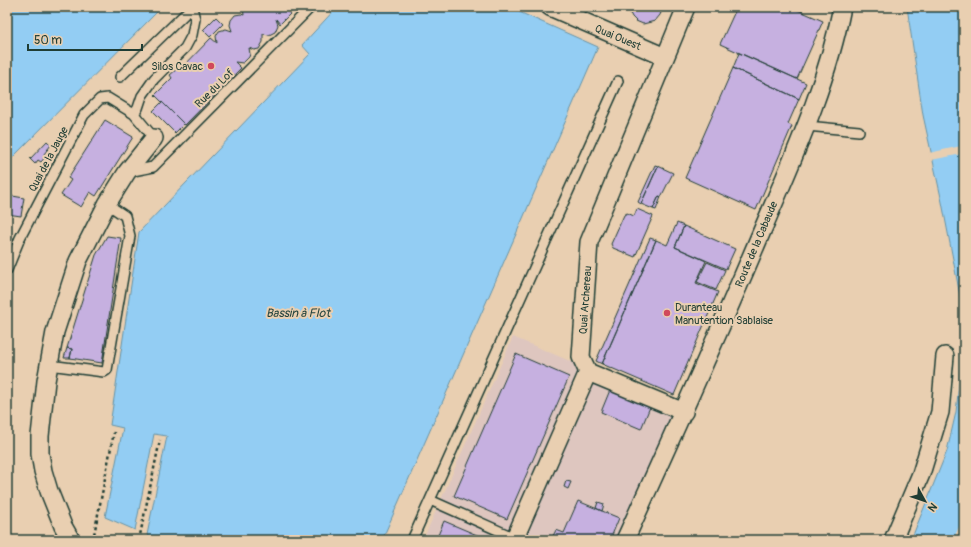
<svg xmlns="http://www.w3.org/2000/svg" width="971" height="547" font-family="Pangolin,sans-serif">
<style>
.built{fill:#dec6bf}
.water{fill:#93cdf3;stroke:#6593a7}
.pier{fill:#e9cfb1}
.building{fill:#c6b0e0;stroke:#1f3d34}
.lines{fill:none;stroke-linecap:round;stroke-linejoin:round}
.lane-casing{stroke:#1f3d34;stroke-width:12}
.street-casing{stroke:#1f3d34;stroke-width:20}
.path{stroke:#1f3d34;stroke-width:2.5;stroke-dasharray:3 3;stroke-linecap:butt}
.lane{stroke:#e9cfb1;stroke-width:9}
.street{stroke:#e9cfb1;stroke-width:17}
.poi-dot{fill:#d1495b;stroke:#e9cfb1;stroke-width:1.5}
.labels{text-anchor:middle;stroke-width:4;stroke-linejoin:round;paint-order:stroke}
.street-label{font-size:11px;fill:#1f3d34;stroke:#e9cfb1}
.poi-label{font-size:11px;fill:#1f3d34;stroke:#e9cfb1;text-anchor:end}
.water-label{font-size:12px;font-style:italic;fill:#25443e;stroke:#e9cfb1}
</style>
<rect width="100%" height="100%" fill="#e9cfb1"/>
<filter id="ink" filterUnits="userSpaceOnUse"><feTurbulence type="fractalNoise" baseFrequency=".025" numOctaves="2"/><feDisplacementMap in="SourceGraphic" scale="8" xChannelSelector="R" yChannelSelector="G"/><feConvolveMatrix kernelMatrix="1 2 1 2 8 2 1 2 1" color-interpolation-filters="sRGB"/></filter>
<g filter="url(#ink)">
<path class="built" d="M513 337 691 412 630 540H423Z"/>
<path class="water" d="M7 7H162L7 163Z
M337 7H508L598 47 382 540H158L147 535 167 436 154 434 135 530 105 517 123 428 110 425 139 232 310 54 302 45Z
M907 7H964V540H911L947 451 956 412 963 347V311L942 202 923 115Z"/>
<path class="pier" d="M961 146 962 154 931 160 929 153Z
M964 516V533L961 540H953Z"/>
<path class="building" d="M243 7H299L293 11 286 9 290 14 280 24 276 19 278 25 275 32 269 35 263 34V42L259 49 254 50 249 48 250 54 249 57 243 63 235 62 241 68 185 125 155 95 172 78 170 75 177 69 179 71 211 38 217 43 216 36 219 31 226 29 232 31 230 25 231 20 235 15 241 14 244 15Z
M629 7H662V10L660 15 655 21 643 24 636 21 632 17 629 11Z
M737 7H791L823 21 797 79 720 44Z
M216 17 223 24 210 37 203 30Z
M739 53 806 83 799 99 733 68Z
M733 68 799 99 788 124 792 126 756 210 685 178Z
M162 102 184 124 175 133 153 111Z
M105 120 133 137 96 196 90 192 81 207 61 195 71 180 68 178Z
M47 141 51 145 44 154 46 156 41 162 38 160 35 164 30 159Z
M655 165 658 166 641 204 638 202Z
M658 166 673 173 661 197 659 196 653 209 641 204Z
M7 195 24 198 21 216 7 214Z
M659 196 661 197 656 210 653 209Z
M637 209 653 216 635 257 613 248 611 244 624 215 627 213 634 216Z
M677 223 684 226 675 247 706 261 696 283 718 292 674 395 602 364 656 240 667 245Z
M684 226 735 249 726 269 675 247Z
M107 236 121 238 102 363 70 358 72 349 67 348 96 255Z
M650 238 656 240 602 364 596 361Z
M707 262 725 270 716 290 697 282Z
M67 348 72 349 70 358H64Z
M516 354 569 377 507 519 454 496Z
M610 390 650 407 641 429 601 412Z
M566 481 571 482 568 489 564 487Z
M578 501 619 518 610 540H551L556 530 564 533Z
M598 502 604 504 602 511 596 508Z
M444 521 477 535 487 540H436Z"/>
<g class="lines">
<defs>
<path id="lane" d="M120 77 192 7
M134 114 138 108 142 96 154 79 185 48 192 35 195 19 192 8
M807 126 859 131
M128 172 153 167 311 7
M7 270 20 238 84 115 100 99 108 98 134 114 154 138
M49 365 104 372 107 370 130 236 125 216 107 204
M430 500 515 538
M412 540 618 81"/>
<path id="street" d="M550 7 665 57
M588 372 684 412
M71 540 63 526 49 491 43 471 40 454V436L46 381 55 332 78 261 107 204 127 172 154 138
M514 540 588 372 581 357 589 242 686 7
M625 540C672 437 718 335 762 231 793 158 827 85 842 7
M893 540 921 474 940 412 945 356"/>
</defs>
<use href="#lane" class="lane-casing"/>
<use href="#street" class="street-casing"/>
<path class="path" d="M93 540 114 432
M139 540 160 440"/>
<use href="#lane" class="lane"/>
<use href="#street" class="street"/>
</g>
</g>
<g class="poi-dot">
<circle cx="211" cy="66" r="4"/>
<circle cx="667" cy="313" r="4"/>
</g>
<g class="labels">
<g class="street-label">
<text transform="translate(618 37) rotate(23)" y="4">Quai Ouest</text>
<text transform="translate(214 88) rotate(-45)" y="4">Rue du Lof</text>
<text transform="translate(48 159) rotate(-62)" y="4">Quai de la Jauge</text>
<text transform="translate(756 244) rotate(-67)" y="4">Route de la Cabaude</text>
<text transform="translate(585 300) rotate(-86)" y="4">Quai Archereau</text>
</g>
<g class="poi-label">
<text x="203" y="70">Silos Cavac</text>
<text x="675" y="311" text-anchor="start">Duranteau<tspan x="675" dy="13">Manutention Sablaise</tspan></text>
</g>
<g class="water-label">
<text x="298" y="317">Bassin à Flot</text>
</g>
</g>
<rect width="971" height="547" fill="none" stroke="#e9cfb1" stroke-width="24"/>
<rect x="12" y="12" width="947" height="523" fill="none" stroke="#1f3d34" stroke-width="1.5" filter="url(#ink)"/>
<g transform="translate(925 501) rotate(130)" stroke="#e9cfb1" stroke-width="3" paint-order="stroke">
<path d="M0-3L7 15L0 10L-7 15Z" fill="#1f3d34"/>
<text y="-6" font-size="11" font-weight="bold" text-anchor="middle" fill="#1f3d34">N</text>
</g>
<path d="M28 44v6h114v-6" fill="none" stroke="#1f3d34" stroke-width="2"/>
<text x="34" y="44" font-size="12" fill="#1f3d34" stroke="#e9cfb1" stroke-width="3" paint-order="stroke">50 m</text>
</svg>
